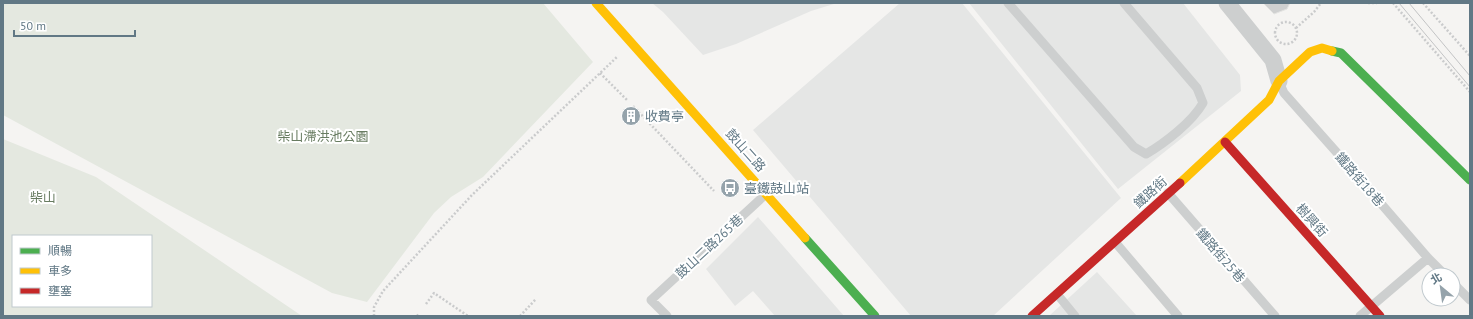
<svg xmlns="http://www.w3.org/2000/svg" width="1473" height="319" font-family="'PT Sans','Noto Sans TC',sans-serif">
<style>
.built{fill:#e5e6e5}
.green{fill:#e4e8e0;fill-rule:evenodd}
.building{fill:#cfd0d0;stroke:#e4e4e2}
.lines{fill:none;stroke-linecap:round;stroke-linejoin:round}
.path{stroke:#cacbcc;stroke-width:2.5;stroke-dasharray:2 2;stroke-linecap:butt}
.lane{stroke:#cdcfcf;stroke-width:9}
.street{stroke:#cdcfcf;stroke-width:17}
.fast{stroke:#4caf50;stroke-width:9}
.slow{stroke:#ffc107;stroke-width:9}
.jam{stroke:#c62828;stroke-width:9}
.tram{stroke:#c3c4c5;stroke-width:1}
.labels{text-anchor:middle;stroke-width:4;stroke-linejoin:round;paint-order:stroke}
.poi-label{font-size:13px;fill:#617885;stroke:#fff;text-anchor:start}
.park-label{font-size:13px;fill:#687c61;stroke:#fff}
.street-label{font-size:13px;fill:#617885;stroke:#fff}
</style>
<rect width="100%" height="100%" fill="#f5f4f2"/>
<path class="built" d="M652 3H837L811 11 736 44 703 55 663 12Z
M900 3H962L1121 198 993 316H911L753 130Z
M969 3H1183L1240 75 1241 91 1118 189Z
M758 217 844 316H775L753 291 735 306 706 269Z
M1097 272 1137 316H1049Z"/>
<path class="green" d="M3 3H543L593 62 483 177 451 197 434 213 367 302 332 293 3 115Z
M3 139 96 177 302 316H3ZM13 236H151V306H13Z"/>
<path class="building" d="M1263 3H1290L1287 9 1274 14Z
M631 111 636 116 631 121 626 116Z"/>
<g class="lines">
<path class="path" d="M1368 3H1377
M1393 3 1470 92
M1423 3 1470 56
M1275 33a11 11 0 1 1 22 0a11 11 0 1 1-22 0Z
M1296 28 1314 12 1321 3
M600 73 627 100
M633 106 714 191
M426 304 434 293 468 316
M374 316V307L383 291 472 195 618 56
M417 316 419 314
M520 316 536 299"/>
<path class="lane" d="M1008 3 1134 147 1146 154C1165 143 1192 122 1203 103L1197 88 1124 3
M1280 84 1284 93 1339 155 1428 258 1445 275
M1168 193 1275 316
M1115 242 1178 316
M1453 283 1470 300
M1057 294 1075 316
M667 316 651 300 767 193
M1360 316 1428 258"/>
<path class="street" d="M1227 3 1273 60 1279 81"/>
<path class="fast" d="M1332 51 1341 53 1470 180
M805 238 875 316"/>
<path class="slow" d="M596 3 805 238
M1180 183 1269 100 1279 81 1310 52 1322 48 1332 51"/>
<path class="jam" d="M1225 142 1380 316
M1032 316 1180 183"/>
<path class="tram" d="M1399 3 1470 87
M1409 3 1470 76"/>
</g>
<defs>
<symbol id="building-disc" viewBox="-11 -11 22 22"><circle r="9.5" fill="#95a3ab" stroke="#fff"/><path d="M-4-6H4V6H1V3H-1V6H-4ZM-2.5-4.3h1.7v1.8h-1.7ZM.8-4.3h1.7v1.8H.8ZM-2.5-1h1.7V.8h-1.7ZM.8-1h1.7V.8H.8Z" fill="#fff"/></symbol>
<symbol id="bus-disc" viewBox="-11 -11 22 22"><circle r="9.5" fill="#95a3ab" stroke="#fff"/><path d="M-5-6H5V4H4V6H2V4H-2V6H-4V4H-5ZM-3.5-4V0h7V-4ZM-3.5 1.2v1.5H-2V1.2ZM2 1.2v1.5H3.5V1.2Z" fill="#fff"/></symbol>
</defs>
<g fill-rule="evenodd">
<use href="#building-disc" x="620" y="105" width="22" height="22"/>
<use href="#bus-disc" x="719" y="177" width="22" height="22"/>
</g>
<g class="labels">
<g class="poi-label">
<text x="645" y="121">收費亭</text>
<text x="744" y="193">臺鐵鼓山站</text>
</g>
<g class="park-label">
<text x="323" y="141">柴山滯洪池公園</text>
<text x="43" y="202">柴山</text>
</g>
<g class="street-label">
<text transform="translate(746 150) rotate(48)" y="5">鼓山二路</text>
<text transform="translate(1360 179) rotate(49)" y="5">鐵路街18巷</text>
<text transform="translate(1150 192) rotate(-42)" y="5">鐵路街</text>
<text transform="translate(1312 220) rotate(48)" y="5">樹興街</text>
<text transform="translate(709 246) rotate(-43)" y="5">鼓山二路265巷</text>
<text transform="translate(1221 255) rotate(49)" y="5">鐵路街25巷</text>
</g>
</g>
<rect width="1473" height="319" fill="none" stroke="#617885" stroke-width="8"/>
<rect x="12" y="235" width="140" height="72" fill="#ffffff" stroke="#c0c9ce"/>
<rect x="20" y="248" width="20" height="6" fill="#4caf50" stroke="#c0c9ce"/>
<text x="48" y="255" font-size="12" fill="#617885">順暢</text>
<rect x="20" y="268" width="20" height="6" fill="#ffc107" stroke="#c0c9ce"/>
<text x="48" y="275" font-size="12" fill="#617885">車多</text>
<rect x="20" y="288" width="20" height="6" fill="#c62828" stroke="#c0c9ce"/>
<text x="48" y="295" font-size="12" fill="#617885">壅塞</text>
<g transform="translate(1441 287) rotate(331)"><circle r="19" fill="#ffffff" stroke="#c0c9ce"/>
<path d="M0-3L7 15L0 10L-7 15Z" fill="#95a3ab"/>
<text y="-6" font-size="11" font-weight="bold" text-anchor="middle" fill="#617885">北</text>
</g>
<path d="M14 30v6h121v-6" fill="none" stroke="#617885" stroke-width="2"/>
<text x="20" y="30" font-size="12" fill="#617885" stroke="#ffffff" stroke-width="3" paint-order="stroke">50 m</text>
</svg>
